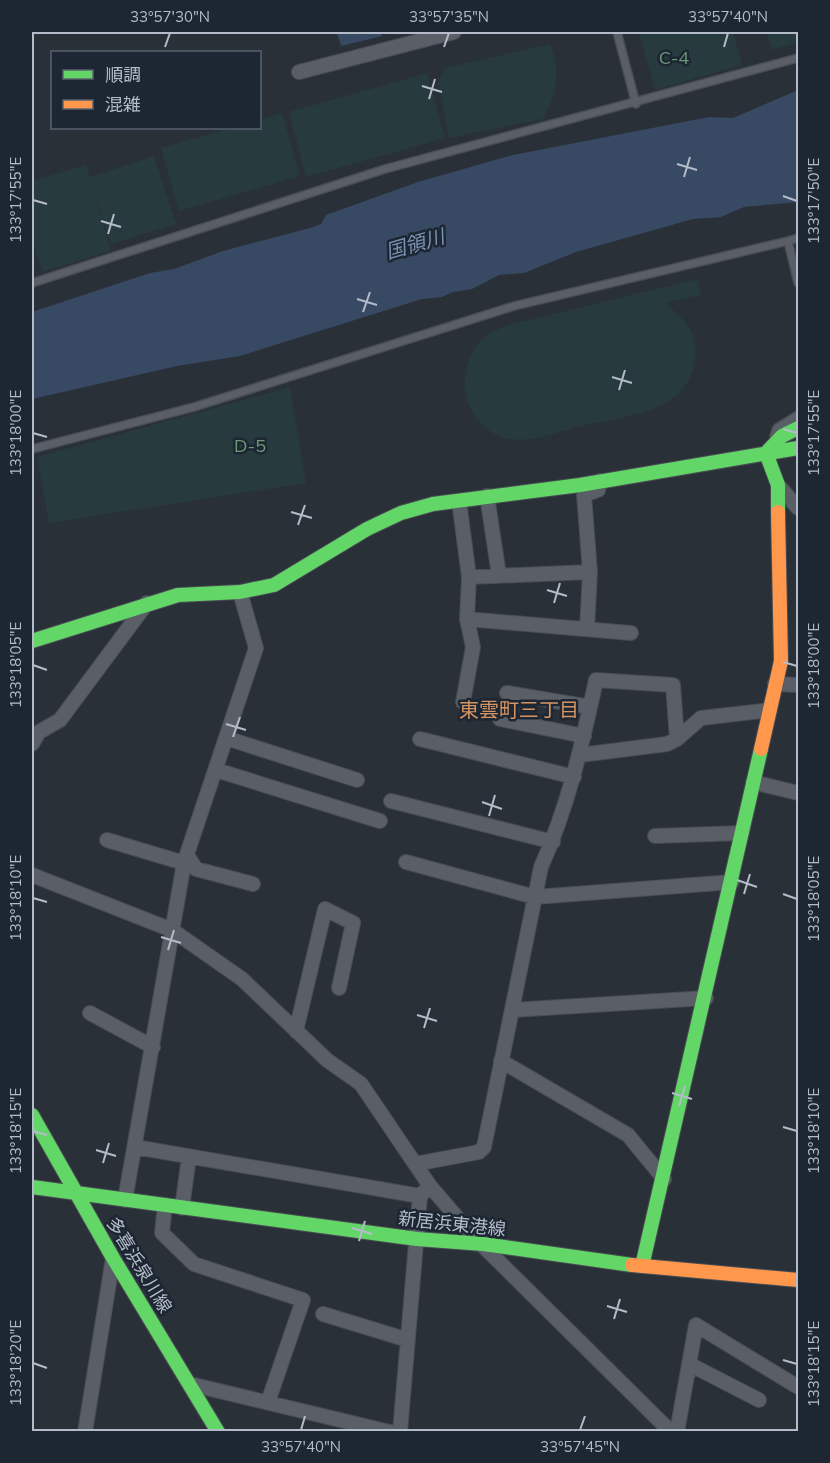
<svg xmlns="http://www.w3.org/2000/svg" width="830" height="1463" font-family="Mulish,'Noto Sans JP',sans-serif">
<style>
.green{fill:#273a3e}
.water{fill:#384963}
.lines{fill:none;stroke-linecap:round;stroke-linejoin:round}
.lane-casing{stroke:#484c53;stroke-width:10}
.street-casing{stroke:#484c53;stroke-width:16}
.fast-casing{stroke:#484c53;stroke-width:16}
.slow-casing{stroke:#484c53;stroke-width:16}
.lane{stroke:#5a5e66;stroke-width:7}
.street{stroke:#5a5e66;stroke-width:14}
.fast{stroke:#63d668;stroke-width:14}
.slow{stroke:#ff974d;stroke-width:14}
.ticks{fill:none;stroke:#b4bcc9;stroke-width:2}
.labels{text-anchor:middle;stroke-width:5;stroke-linejoin:round;paint-order:stroke}
.park-label{font-size:18px;fill:#6b9a76;stroke:#1d2633}
.street-label{font-size:18px;fill:#b4bcc9;stroke:#1d2633}
.water-label{font-size:20px;font-style:italic;fill:#7c92b1;stroke:#1d2633}
.neighbourhood-label{font-size:20px;fill:#d59563;stroke:#1d2633}
.neatline{fill:none;stroke:#b4bcc9;stroke-width:2}
.ticks-label{font-size:15px;text-anchor:middle;fill:#b4bcc9}
</style>
<rect width="100%" height="100%" fill="#2a3038"/>
<path class="green" d="M639 32H733L742 65 655 90Z
M766 32H798V42L772 50Z
M550 44C561 68 557 96 543 119L449 138 438 82 445 68Z
M427 73 445 138 306 177 289 112Z
M282 113 300 176 179 211 161 148 232 128H260V120Z
M154 156 176 224 111 244 91 182 111 251 42 272 32 237V181L86 165 90 177Z
M698 279 701 295 665 303C684 319 699 332 695 360 687 414 624 416 581 426 559 431 532 443 509 439 482 434 461 405 465 378 468 349 482 334 508 325Z
M290 387 306 483 49 523 37 457Z"/>
<path class="water" d="M337 32H381L382 36 341 46Z
M798 90V202L744 207 721 217 693 219 576 252 524 273 499 275 472 289 453 292 442 297 422 299 240 356 177 366 32 399V312L150 273 174 269 223 251 310 228 321 224 326 215 418 182 513 155 709 117 733 118Z"/>
<g class="lines">
<defs>
<path id="lane" d="M617 32 636 104
M798 238 788 241 798 283
M32 283 385 169 798 58
M774 436 777 428 798 415
M32 449 194 407 514 306 788 241"/>
<path id="street" d="M299 72 454 32
M778 485 798 508
M487 496 499 575
M459 501 469 577 467 619
M469 577 590 572
M587 629 590 572 584 495 598 490 600 481
M775 684 798 685
M507 693 590 707
M463 702 473 647 467 619 631 633
M500 719 584 736
M226 738 357 780
M420 739 574 777
M32 744 39 732 60 720 147 603
M580 755 667 744 677 739
M216 770 380 821
M753 782 798 793
M391 801 553 842
M655 836 742 833
M107 840 184 863
M187 855 196 869 253 884
M406 862 535 897 732 882
M32 875 172 930 242 979 327 1060 361 1084 430 1186 472 1235 671 1432
M512 1010 706 998
M90 1013 153 1047
M296 1031 325 909 353 923 339 988
M501 1061 628 1135 664 1179
M135 1147 420 1196 430 1186
M415 1164 479 1152 484 1147 541 867C568 807 582 745 596 680L673 685 677 739 701 718 770 710
M125 1200 184 863 256 648 240 592
M165 1205 162 1233 194 1264 303 1300 268 1402
M182 1208 189 1157
M323 1314 408 1340
M689 1364 759 1400
M190 1384 390 1432
M85 1432 113 1258
M400 1432 420 1196
M677 1432 696 1325 798 1387"/>
<path id="fast" d="M778 512V485L766 453 782 436 798 428
M32 641 178 595 240 592 274 585 367 529 401 513 433 504 580 485 798 448
M32 1115 113 1258 218 1432
M32 1187 417 1239 483 1244 632 1265
M642 1266 761 749"/>
<path id="slow" d="M761 749 781 661 778 512
M632 1265 798 1280"/>
</defs>
<use href="#lane" class="lane-casing"/>
<use href="#street" class="street-casing"/>
<use href="#fast" class="fast-casing"/>
<use href="#slow" class="slow-casing"/>
<use href="#lane" class="lane"/>
<use href="#street" class="street"/>
<use href="#fast" class="fast"/>
<use href="#slow" class="slow"/>
</g>
<path class="ticks" d="M165 47 170 33M444 47 449 33M724 47 728 33M422 86 442 92M429 99 435 79M677 164 697 170M684 177 690 157M783 196 797 201M33 200 47 204M101 221 121 227M108 234 114 214M357 299 377 305M363 312 370 292M612 377 632 383M619 390 625 370M783 429 797 433M33 433 47 437M291 512 312 518M298 525 305 505M547 590 567 596M554 603 560 583M783 662 797 666M33 665 47 670M226 724 246 730M233 737 240 717M482 802 502 809M489 816 495 795M737 880 757 887M744 894 750 874M783 894 797 899M33 898 47 902M161 937 181 943M168 950 174 930M417 1015 437 1021M424 1028 430 1008M672 1093 692 1099M679 1106 685 1086M783 1127 797 1131M33 1131 47 1135M96 1150 116 1156M103 1163 109 1143M352 1228 372 1234M359 1241 365 1221M607 1306 627 1312M614 1319 620 1299M783 1360 797 1364M33 1363 47 1368M301 1430 305 1416M580 1430 585 1416"/>
<g class="labels">
<g class="park-label">
<text x="674" y="64">C-4</text>
<text x="250" y="452">D-5</text>
</g>
<g class="street-label">
<text transform="translate(452 1224) rotate(6)" y="6">新居浜東港線</text>
<text transform="translate(139 1265) rotate(59)" y="6">多喜浜泉川線</text>
</g>
<g class="water-label">
<text transform="translate(415 244) rotate(-16)" y="7">国領川</text>
</g>
<g class="neighbourhood-label">
<text x="519" y="717">東雲町三丁目</text>
</g>
</g>
<rect width="830" height="1463" fill="none" stroke="#1d2633" stroke-width="66"/>
<rect x="51" y="51" width="210" height="78" fill="#1d2633" stroke="#59626f" stroke-width="1.5"/>
<rect x="63" y="70" width="30" height="9" fill="#63d668" stroke="#59626f" stroke-width="1.5"/>
<text x="105" y="81" font-size="18" fill="#b4bcc9">順調</text>
<rect x="63" y="100" width="30" height="9" fill="#ff974d" stroke="#59626f" stroke-width="1.5"/>
<text x="105" y="111" font-size="18" fill="#b4bcc9">混雑</text>
<rect x="33" y="33" width="764" height="1397" class="neatline"/>
<g class="ticks-label">
<text x="170" y="22">33°57'30"N</text>
<text x="449" y="22">33°57'35"N</text>
<text x="728" y="22">33°57'40"N</text>
<text transform="translate(16 200) rotate(-90)" y="5">133°17'55"E</text>
<text transform="translate(814 201) rotate(-90)" y="5">133°17'50"E</text>
<text transform="translate(16 433) rotate(-90)" y="5">133°18'00"E</text>
<text transform="translate(814 433) rotate(-90)" y="5">133°17'55"E</text>
<text transform="translate(16 665) rotate(-90)" y="5">133°18'05"E</text>
<text transform="translate(814 666) rotate(-90)" y="5">133°18'00"E</text>
<text transform="translate(16 898) rotate(-90)" y="5">133°18'10"E</text>
<text transform="translate(814 899) rotate(-90)" y="5">133°18'05"E</text>
<text transform="translate(16 1131) rotate(-90)" y="5">133°18'15"E</text>
<text transform="translate(814 1131) rotate(-90)" y="5">133°18'10"E</text>
<text transform="translate(16 1363) rotate(-90)" y="5">133°18'20"E</text>
<text transform="translate(814 1364) rotate(-90)" y="5">133°18'15"E</text>
<text x="301" y="1452">33°57'40"N</text>
<text x="580" y="1452">33°57'45"N</text>
</g>
</svg>
